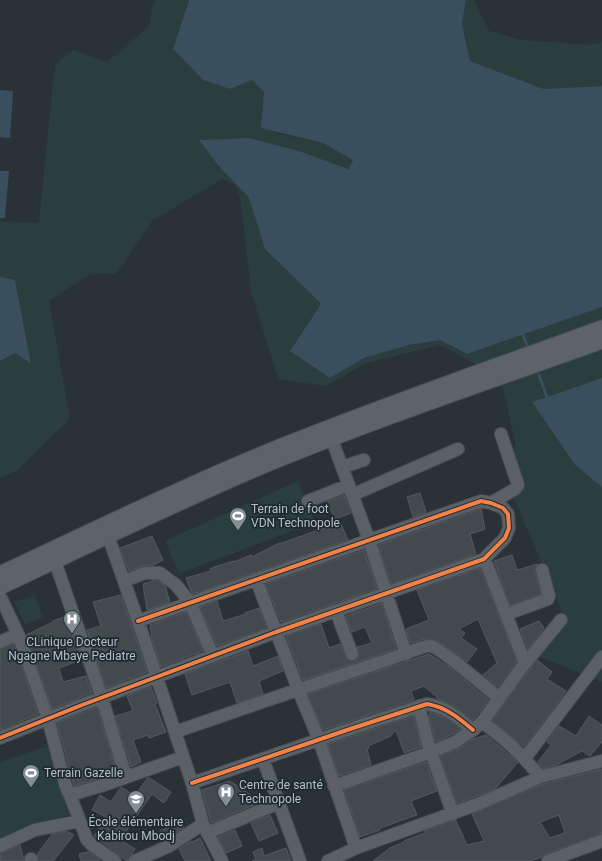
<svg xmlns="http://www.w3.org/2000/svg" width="602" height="861" font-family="Roboto,sans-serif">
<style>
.green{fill:#2a3f3d}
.water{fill:#394f5e}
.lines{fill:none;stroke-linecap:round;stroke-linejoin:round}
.stream{stroke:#394f5e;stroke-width:3}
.building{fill:#434a4e;stroke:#525a5f;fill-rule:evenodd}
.minor-casing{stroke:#484e52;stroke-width:14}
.major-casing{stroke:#484f54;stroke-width:17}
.minor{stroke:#5a6065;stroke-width:12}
.major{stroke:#5d6366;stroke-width:15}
.cycleway-casing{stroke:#1e2931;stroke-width:6}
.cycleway{stroke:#f48246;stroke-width:4}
.labels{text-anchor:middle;stroke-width:3.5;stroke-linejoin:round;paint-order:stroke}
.poi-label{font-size:12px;fill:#b5bfc7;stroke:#1e2931;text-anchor:start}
</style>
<rect width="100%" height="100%" fill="#2a3237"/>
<path class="green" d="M157 0H189L173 49 203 80 230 89 252 80 264 92 275 133 323 143 353 160 350 169 299 151 249 138 199 140 217 164 249 198 265 249 321 304 290 351 330 378 364 358 409 345 440 340 467 354 602 307V378L532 402 575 465 602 487V682L535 655 565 622 557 598 512 494 515 440 501 381 467 359 440 345 366 363 326 386 278 379 251 291 241 203 236 185 222 179 152 221 116 274H90L49 301 70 419 16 471 0 478V361L15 353 31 364 15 281 0 277V221L39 223 55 65 73 50 107 62 149 26 153 4Z
M466 0H474L489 31 521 40 589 45 602 42V86L544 89 470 61 462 24Z
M298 481 315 522 179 574 165 541Z
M35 595 43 617 25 624 14 602Z
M48 746 72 814 0 839V762Z"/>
<path class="water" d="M189 0H466L462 24 470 61 544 89 602 86V307L467 354 440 340 409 345 364 358 330 378 290 351 321 304 265 249 249 198 217 164 199 140 249 138 299 151 349 169 353 160 323 143 261 128 264 92 252 80 230 89 203 80 173 49Z
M0 90 13 91 10 138 0 137Z
M0 171H9L5 218H0Z
M0 277 15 280 31 364 15 353 0 361Z
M602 378V487L575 465 532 402Z"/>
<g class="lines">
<path class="stream" d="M523 335 527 345
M539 375 547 397"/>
</g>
<path class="building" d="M420 493 426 512 413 517 407 497Z
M344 495 351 513 335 519 327 502Z
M481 509 485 529 470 534 476 554 391 584 378 545Z
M339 520 348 540 193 594 191 591 186 578 211 571 210 569 217 566 234 561V562L251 555 252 557 279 543V544L324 528Z
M152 536 163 560 152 566H143L129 571 120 548Z
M364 550 377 589 281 622 266 584Z
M512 555 517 570 538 564 535 568V572L541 594 510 605 494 561Z
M480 568 517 662 498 687 483 675 497 663 478 619 459 629 465 633 461 638 477 649 467 662 447 647 433 639H425L410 643 406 629 429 620 417 590Z
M155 580H158L165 586 170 602 147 610 143 584Z
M121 595 147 672 106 688 87 630 101 626 93 602Z
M217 601 223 621 246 614 245 613 259 608 267 628 217 646 200 607Z
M382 603 396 649 303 680 286 636 321 624 329 648 340 644 347 659 354 661 357 659 359 656 357 647 372 643 365 627 352 632 346 616Z
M186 612 203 651 161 667 152 639 150 625Z
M66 616 81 660 59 668 63 682 86 676 92 693 52 709 26 635 53 622V621Z
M539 621 544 628 528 649 520 629Z
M14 644 38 714 0 730V649Z
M248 651 253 666 278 656 283 671 259 681 263 694 237 703 230 682 192 695 185 674Z
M429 654 448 666 489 700 473 720 456 707 436 698 437 697 424 686 411 691 414 700 323 730 308 694Z
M537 660 552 672 547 679 566 691 524 747 492 720Z
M151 687 157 703 155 704 166 732 149 738 148 735 133 740 141 762 131 767 115 716 133 711 127 696Z
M97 707 117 773 74 786 57 723Z
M430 712 443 717 461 729 451 735 435 742 429 716Z
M414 716 421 747 404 753 396 730 391 736 368 746 369 748 367 749 371 765 339 776 328 744Z
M589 716 602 725V742L590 756 582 751 556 765 543 769 538 762 551 745 547 742 559 726 576 736Z
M486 735 518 762 495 789 457 804 440 756 458 749 473 739Z
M426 762 437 791 411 801 417 815 380 828V830L360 837 344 790Z
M602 769V834L545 854 542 857 530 861H373L390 848 404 842V841L425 833 424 831 452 821H456L467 845 484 841 472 814 543 784ZM559 815 565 833 550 838 540 822Z
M148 777 171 792 164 803 152 794 120 840 135 849 127 861 94 836 106 817 92 810 100 795 111 802 121 787 135 796Z
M230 781 261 802 211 823 202 790Z
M270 815 278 833 259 841 251 823Z
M181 821 184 827 165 840 160 831Z
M235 830 242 846 226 853 218 837Z
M66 831 74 835 53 861H39L37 855 52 834Z
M200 838 211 861H185L179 849 191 841 192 842Z
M20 845 24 861H0L1 853Z
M262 848 264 856 286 848 291 861H252L256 859 253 852Z
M88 852 99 859 100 861H81L79 854Z"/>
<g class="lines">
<defs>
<path id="minor" d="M335 448 369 540 406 654
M342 467 364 460
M352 495 458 449
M308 501 349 485
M491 503 515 489 518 485 501 434
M111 544 138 621 192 783 203 824 222 861
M484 559 485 560 525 663
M58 570 102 698 126 777
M256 579 298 689 319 740 356 848
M124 581 145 573H160L176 585 190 602 213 656
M1 598 18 634 48 719 66 787 70 795 107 784 183 757
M336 611 352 654
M507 614 548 599 549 596 542 570
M0 642 18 634
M419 706 428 744 453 814
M482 722C505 739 522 754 540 777
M175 732C244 708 314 684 384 661 392 659 424 645 430 646 438 646 489 690 499 698
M0 738 82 705 276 632 484 559 505 538 509 528 508 514 503 508 491 503 481 501 138 621
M525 758 602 657
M263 759 300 861
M192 783 350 729 427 704C446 707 459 718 473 730
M334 786 431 752 455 742 473 730 482 722 523 666 561 620
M70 795 87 840 93 846 115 861
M207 833 279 803
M0 846 35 830 80 821
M31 859 32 861
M135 861 169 846 203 824
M328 861 356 848 481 803 540 777 602 761
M548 861 602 841"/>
<path id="major" d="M0 574C88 533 175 490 265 453 375 408 489 369 602 328
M0 587C89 545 177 502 267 464 377 419 490 381 602 341"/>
</defs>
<use href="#minor" class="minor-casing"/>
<use href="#major" class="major-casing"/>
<use href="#minor" class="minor"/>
<use href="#major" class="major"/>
<defs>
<path id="cycleway" d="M0 738 82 705 276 632 484 559 505 538 509 528 508 514 503 508 491 503 481 501 138 621
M192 783 350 729 427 704C446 707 459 718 473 730"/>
</defs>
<use href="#cycleway" class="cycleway-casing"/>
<use href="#cycleway" class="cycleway"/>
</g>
<defs>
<symbol id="stadium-pin" viewBox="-11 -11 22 30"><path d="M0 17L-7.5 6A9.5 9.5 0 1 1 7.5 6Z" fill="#848e95" stroke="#1e2931"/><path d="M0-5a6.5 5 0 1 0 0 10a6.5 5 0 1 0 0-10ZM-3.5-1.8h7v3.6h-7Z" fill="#fff"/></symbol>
<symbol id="hospital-pin" viewBox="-11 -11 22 30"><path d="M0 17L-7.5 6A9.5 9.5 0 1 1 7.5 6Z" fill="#848e95" stroke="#1e2931"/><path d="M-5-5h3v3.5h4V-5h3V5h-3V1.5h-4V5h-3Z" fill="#fff"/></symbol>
<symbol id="school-pin" viewBox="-11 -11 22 30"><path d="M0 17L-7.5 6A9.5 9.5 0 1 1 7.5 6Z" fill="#848e95" stroke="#1e2931"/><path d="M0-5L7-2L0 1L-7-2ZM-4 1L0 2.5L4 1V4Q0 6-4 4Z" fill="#fff"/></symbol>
</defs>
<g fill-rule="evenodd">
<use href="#stadium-pin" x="228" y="506" width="20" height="27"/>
<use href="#hospital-pin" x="62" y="609" width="20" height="27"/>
<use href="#stadium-pin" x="21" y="763" width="20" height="27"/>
<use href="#hospital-pin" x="216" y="782" width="20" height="27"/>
<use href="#school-pin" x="126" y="789" width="20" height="27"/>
</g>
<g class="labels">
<g class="poi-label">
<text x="251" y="513">Terrain de foot<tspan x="251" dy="14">VDN Technopole</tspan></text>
<text x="72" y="646" text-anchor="middle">CLinique Docteur<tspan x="72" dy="14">Ngagne Mbaye Pediatre</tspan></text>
<text x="44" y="777">Terrain Gazelle</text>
<text x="239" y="789">Centre de santé<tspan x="239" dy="14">Technopole</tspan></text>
<text x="136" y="826" text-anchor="middle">École élémentaire<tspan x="136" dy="14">Kabirou Mbodj</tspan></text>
</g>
</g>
</svg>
